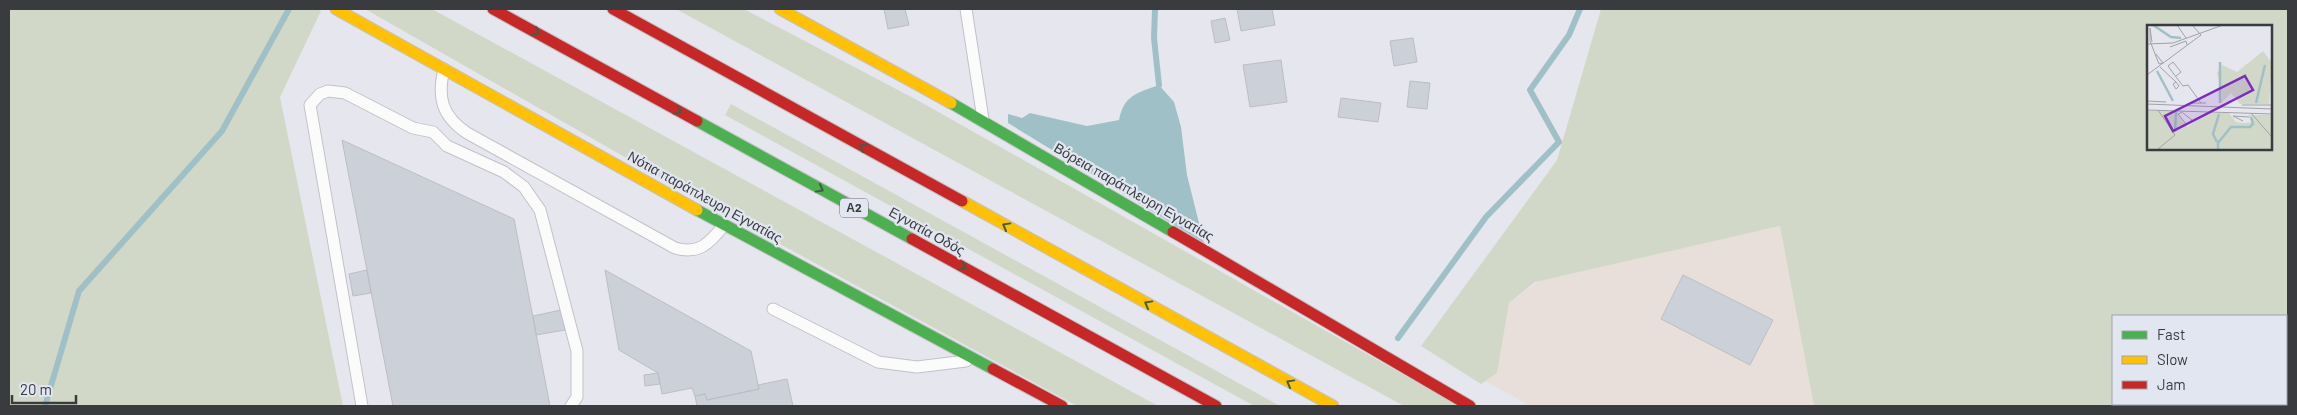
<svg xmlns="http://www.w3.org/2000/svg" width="2297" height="415" font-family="Barlow,sans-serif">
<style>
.industrial{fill:#e9dfda}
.green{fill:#d2d8c8;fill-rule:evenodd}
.water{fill:#a0c0c7}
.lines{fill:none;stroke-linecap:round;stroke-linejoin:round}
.stream{stroke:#a0c0c7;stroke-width:6}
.building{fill:#ccd0d9;stroke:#bdbec3}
.lane-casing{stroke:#c1c2c6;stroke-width:13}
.fast-casing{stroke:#c1c2c6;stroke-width:13}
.slow-casing{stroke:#c1c2c6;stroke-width:13}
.jam-casing{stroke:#c1c2c6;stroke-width:13}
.lane{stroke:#fbfbfc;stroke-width:11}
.fast{stroke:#4caf50;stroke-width:11}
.slow{stroke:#ffc107;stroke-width:11}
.jam{stroke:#c62828;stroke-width:11}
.oneway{stroke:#3f5e44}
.labels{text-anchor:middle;stroke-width:4.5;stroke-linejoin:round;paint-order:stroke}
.shield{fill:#e2e6f1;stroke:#6c6e74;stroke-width:1}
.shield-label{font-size:12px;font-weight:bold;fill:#393b3f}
.street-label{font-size:14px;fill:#393b3f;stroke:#e2e6f1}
.inset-river{fill:none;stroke:#a0c0c7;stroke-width:2.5}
.inset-road{fill:none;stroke:#a1a2a8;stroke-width:1}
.view{fill:#7b2cbf;fill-opacity:0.15;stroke:#7b2cbf;stroke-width:2.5}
.inset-edge{fill:none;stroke:#393b3f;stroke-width:2.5}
</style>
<rect width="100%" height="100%" fill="#e6e7ee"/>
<path class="industrial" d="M1781 226 1814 406H1530L1485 381 1497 373 1509 303 1540 280Z"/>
<path class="green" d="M9 9H317L321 11 280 97 343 406H9Z
M365 9H432L1158 406H1077L723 213Z
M676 9H744L919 101 1459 406H1404Z
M1601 9H2288V406H1814L1780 226 1535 282 1509 303 1497 373 1481 384 1421 346 1557 160ZM2148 26H2271V149H2148ZM2286 316V404H2113V316Z
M731 104 1280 406H1254L725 115Z"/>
<path class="water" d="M1159 85 1174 102 1181 127 1187 175 1204 243 1008 123V114L1022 118 1030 113 1087 126 1119 120C1124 95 1137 93 1159 85Z"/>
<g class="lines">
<path class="stream" d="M1155 9 1154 38 1159 85
M1398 338 1486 217 1559 142 1530 90 1569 35 1580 9
M45 406 79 291 222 131 289 9"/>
</g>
<path class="building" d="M884 9H905L909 25 888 29Z
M1237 9H1272L1275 25 1241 31Z
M1225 18 1230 40 1215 43 1211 21Z
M1413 38 1417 62 1394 66 1390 41Z
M1281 60 1287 102 1250 107 1243 65Z
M1410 81 1430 83 1427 109 1407 107Z
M1341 98 1381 103 1378 122 1338 117Z
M342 140 514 219 550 406H393Z
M367 270 371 293 353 296 349 274Z
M605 270 751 351 759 389 707 400 705 394 695 396 692 388 662 394 658 373 619 350Z
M1683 275 1773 320 1750 365 1661 319Z
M561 310 565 330 536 335 533 316Z
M658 373 660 384 645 386 644 375Z
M787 379 793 406H697L695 396 705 394 707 400 759 389 758 385Z"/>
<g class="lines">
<defs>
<path id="lane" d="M966 9 983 119
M444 69C437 98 442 116 467 133L675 248C699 255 710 243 724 225
M773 309 878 362 917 367 966 361
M362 406 310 105 320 94 328 91 345 93 413 128 433 132 447 146 504 172 524 187 540 210 577 351V397L571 406"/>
<path id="fast" d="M951 103 1173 232
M697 121 912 239
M697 210 993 369"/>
<path id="slow" d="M336 9 697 210
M780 9 951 103
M962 201 1333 406"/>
<path id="jam" d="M493 9 697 121
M613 9 962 201
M1173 232 1470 406
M912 239 1216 406
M993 369 1062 406"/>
</defs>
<use href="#lane" class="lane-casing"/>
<use href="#fast" class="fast-casing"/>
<use href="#slow" class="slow-casing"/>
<use href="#jam" class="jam-casing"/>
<use href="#lane" class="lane"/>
<use href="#fast" class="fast"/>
<use href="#slow" class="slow"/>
<use href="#jam" class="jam"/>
</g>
<defs><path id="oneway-chevron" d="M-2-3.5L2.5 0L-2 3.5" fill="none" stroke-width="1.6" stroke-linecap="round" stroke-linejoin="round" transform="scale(1.25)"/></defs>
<g class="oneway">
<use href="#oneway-chevron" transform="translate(536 32) rotate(29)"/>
<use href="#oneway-chevron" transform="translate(678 111) rotate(29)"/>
<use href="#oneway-chevron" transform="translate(863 147) rotate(-151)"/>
<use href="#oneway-chevron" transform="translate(820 189) rotate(29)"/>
<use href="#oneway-chevron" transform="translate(1006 226) rotate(-151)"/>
<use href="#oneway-chevron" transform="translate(963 267) rotate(29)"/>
<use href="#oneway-chevron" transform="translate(1148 304) rotate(-151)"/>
<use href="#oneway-chevron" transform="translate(1290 383) rotate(-151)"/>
</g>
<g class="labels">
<rect class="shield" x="840" y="198.5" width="28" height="19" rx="4"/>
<g class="shield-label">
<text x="854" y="212">Α2</text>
</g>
<g class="street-label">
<text transform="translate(1134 192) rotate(30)" y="5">Βόρεια παράπλευρη Εγνατίας</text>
<text transform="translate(705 197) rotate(29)" y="5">Νότια παράπλευρη Εγνατίας</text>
<text transform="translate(927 231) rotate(29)" y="5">Εγνατία Οδός</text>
</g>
</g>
<g transform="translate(2147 25)">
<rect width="125" height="125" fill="#e6e7ee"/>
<path d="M116 26 125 38 122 79H93L84 68 74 78 75 69 70 48 75 40 90 47ZM0 86H30L40 102 60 88H82L89 97 97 98 105 97 101 90H125V125H0Z" fill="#d2d8c8"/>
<path class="inset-river" d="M6 0 24 12 34 13M10 46 26 76M73 78V37M109 78 118 40M28 107 29 87M70 117 66 109 72 89M71 125V118L84 102H103L106 99 104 92"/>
<path class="inset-road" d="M30 0 39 13M5 17 3 3V16L12 39 16 38 9 29M0 19 26 18 76 0M23 22 39 16 40 20M13 42 29 57 32 61 29 64 26 59 29 57M0 50 54 10 45 0M29 51 34 47 26 37 21 41 29 52 36 61 41 60 54 78M0 76 19 77M43 78H59M0 79 125 84M95 80H125M0 85 125 89M11 85 28 110 11 124M36 88 45 95 40 100 31 89 36 87M104 88 125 112M96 96 86 91 102 92"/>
<path class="view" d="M98 51 106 65 26 106 18 91Z"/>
<rect width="125" height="125" class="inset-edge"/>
</g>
<rect width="2297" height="415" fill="none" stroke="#393b3f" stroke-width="20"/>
<rect x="2112" y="315" width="175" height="90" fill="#e2e6f1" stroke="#9ea2aa"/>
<rect x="2122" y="331" width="25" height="8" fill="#4caf50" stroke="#9ea2aa"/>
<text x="2157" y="340" font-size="15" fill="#393b3f">Fast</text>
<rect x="2122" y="356" width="25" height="8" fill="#ffc107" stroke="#9ea2aa"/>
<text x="2157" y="365" font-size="15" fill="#393b3f">Slow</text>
<rect x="2122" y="381" width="25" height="8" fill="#c62828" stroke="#9ea2aa"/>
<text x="2157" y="390" font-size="15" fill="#393b3f">Jam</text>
<path d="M12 395v8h64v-8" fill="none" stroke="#393b3f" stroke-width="2.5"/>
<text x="20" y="395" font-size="15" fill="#393b3f" stroke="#e2e6f1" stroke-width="4" paint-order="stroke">20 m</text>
</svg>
